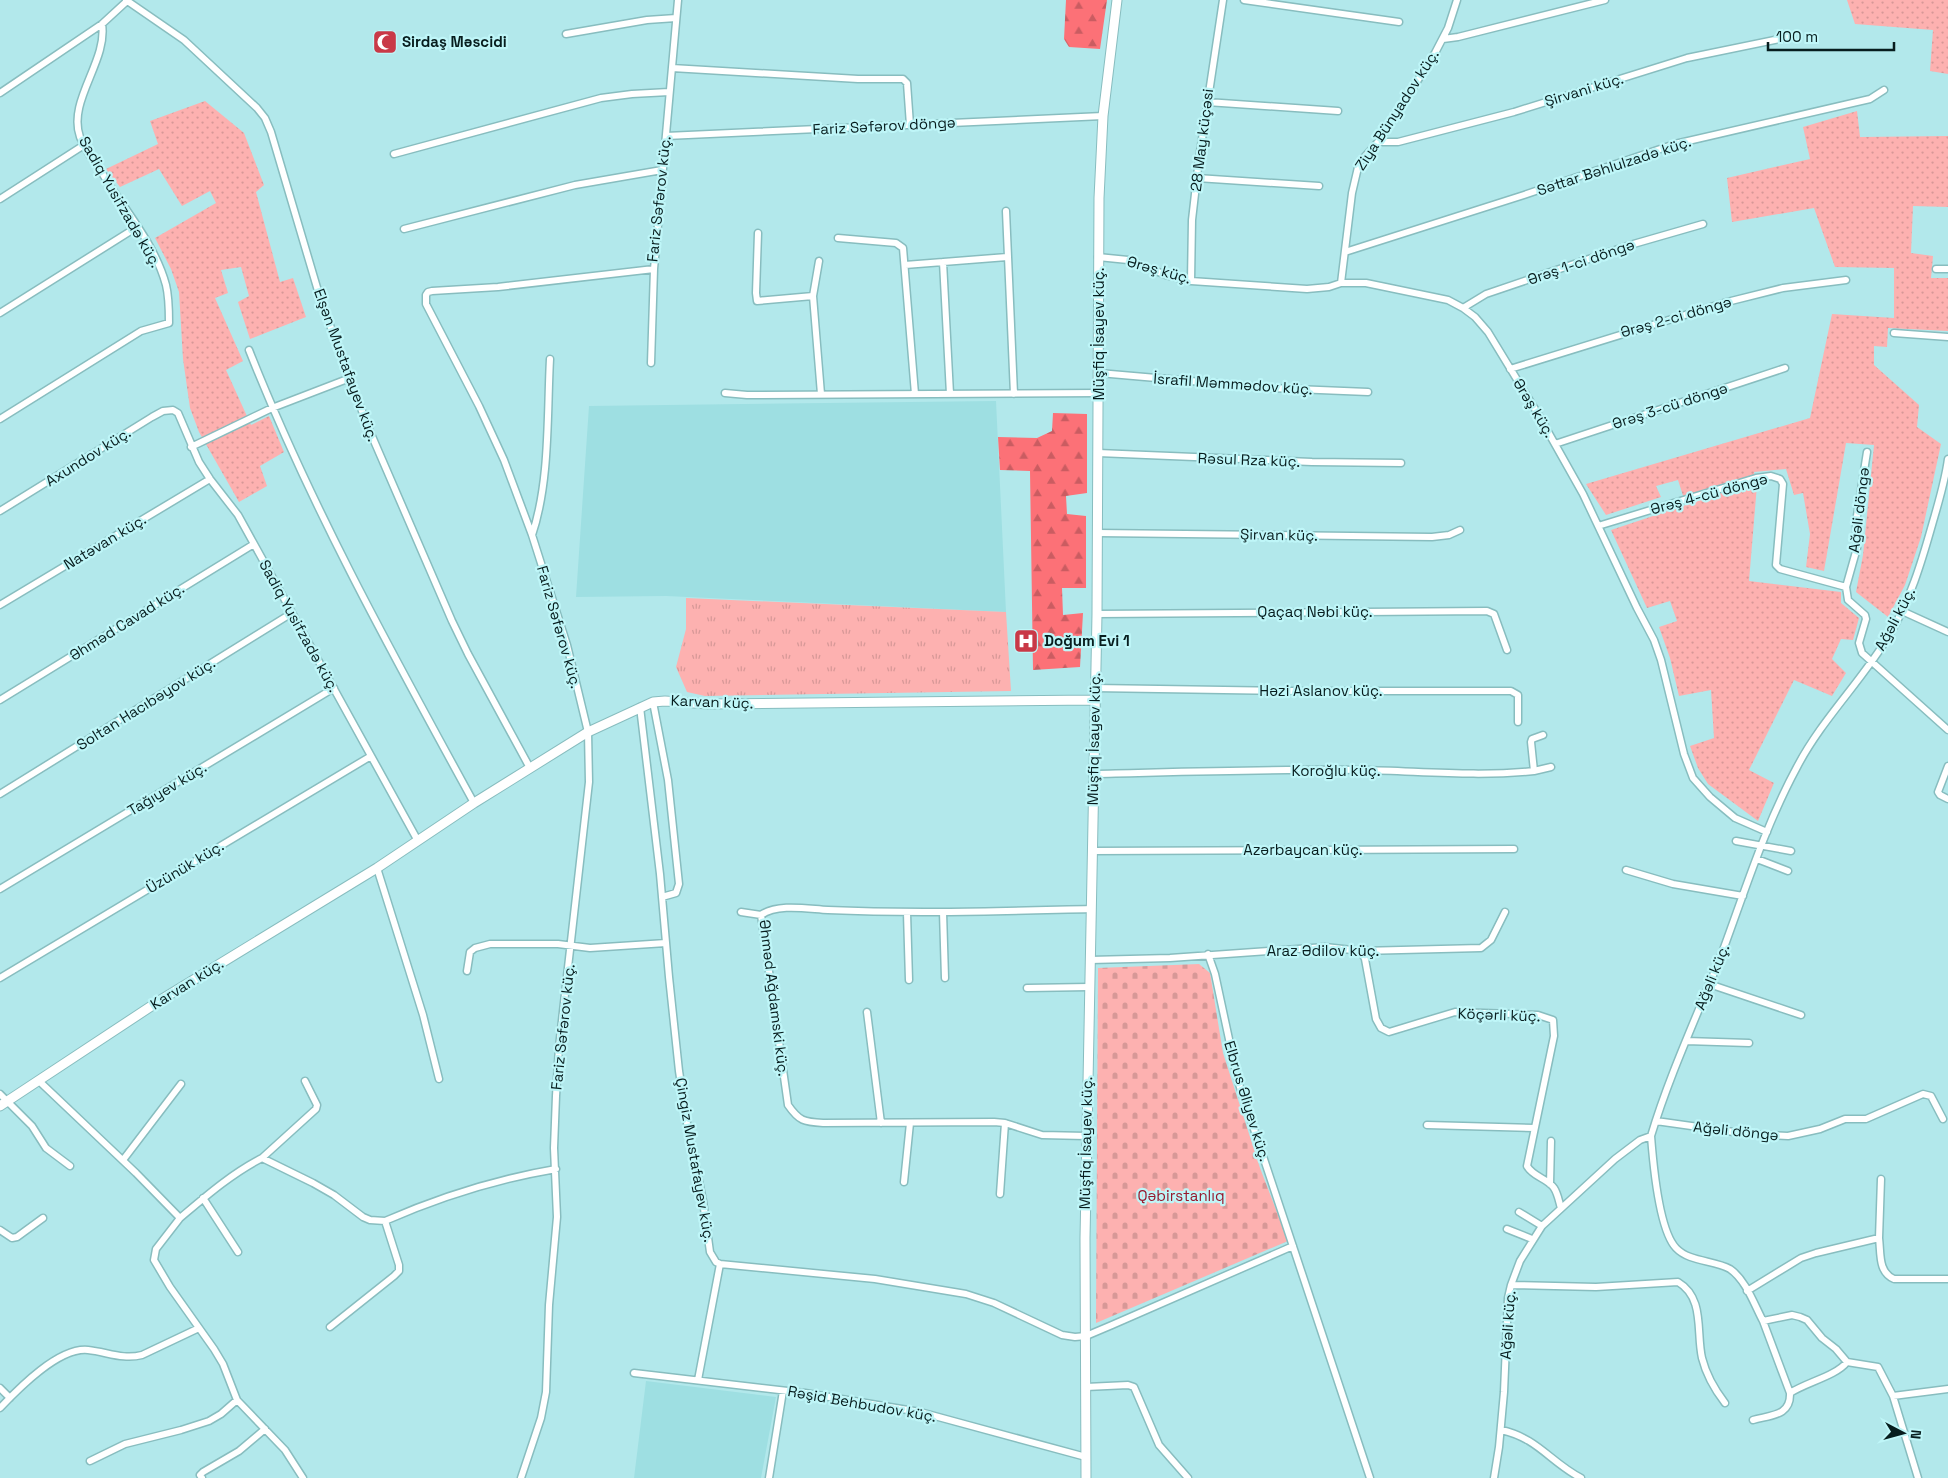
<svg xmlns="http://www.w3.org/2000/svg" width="1948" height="1478" font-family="'Space Grotesk',sans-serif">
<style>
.built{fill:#9edfe2}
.grass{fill:url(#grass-tufts)}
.forest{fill:url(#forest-firs)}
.cemetery{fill:url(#cemetery-stones)}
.garden{fill:url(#garden-dots)}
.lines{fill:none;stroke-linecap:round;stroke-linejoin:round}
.street-casing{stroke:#88bdbf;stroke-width:9}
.secondary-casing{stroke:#88bdbf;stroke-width:11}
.street{stroke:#fff;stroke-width:6}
.secondary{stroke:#fff;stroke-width:9}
.labels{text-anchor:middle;stroke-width:4.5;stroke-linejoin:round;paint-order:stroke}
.poi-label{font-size:15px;font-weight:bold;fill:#071d1e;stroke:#bff6f8;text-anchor:start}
.street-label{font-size:15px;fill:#071d1e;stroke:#bff6f8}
.park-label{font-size:15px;fill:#97182c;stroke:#bff6f8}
</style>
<defs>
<pattern id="grass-tufts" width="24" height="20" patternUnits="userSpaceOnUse" patternTransform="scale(1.25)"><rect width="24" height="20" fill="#fdb1b0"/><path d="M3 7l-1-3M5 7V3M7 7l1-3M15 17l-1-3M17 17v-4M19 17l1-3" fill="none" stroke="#d79897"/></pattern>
<pattern id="forest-firs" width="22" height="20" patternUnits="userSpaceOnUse" patternTransform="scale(1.25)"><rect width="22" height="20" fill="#fc7177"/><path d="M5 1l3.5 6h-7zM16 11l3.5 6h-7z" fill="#ca5c61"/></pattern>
<pattern id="cemetery-stones" width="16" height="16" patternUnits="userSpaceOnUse" patternTransform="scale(1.25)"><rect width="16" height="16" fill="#fdb1b0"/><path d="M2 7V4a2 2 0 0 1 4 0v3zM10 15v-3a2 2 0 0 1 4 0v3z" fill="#d79897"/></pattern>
<pattern id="garden-dots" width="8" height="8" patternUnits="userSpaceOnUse" patternTransform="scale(1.25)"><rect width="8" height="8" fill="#fdb1b0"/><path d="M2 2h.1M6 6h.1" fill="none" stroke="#d79897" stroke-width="1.8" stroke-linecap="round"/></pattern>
</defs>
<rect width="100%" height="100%" fill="#b2e8eb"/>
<path class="built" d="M996 401 1006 612 666 596 576 597 589 406Z
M646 1381 776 1397 761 1478H634Z"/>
<path class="grass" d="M686 598 1006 612 1011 691 705 696 687 692 676 667 686 629Z"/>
<path class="forest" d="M1066 0H1107L1100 49 1069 47 1064 39Z
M1053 413 1087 414V493L1066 496 1067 514 1086 516V588H1062L1063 615 1083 613 1080 667 1033 670 1030 471 1000 470 998 437 1037 438 1052 431Z"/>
<path class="cemetery" d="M1199 964 1210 973 1223 1053 1260 1168 1288 1241 1096 1323 1098 968Z"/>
<path class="garden" d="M1847 0H1948V74L1930 71 1933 30 1855 24Z
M205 101 244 133 264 185 256 192 280 282 293 278 306 317 250 339 238 302 249 296 241 267 221 270 228 293 215 298 243 361 226 370 251 425 269 416 284 452 260 466 267 486 239 502 199 432 190 408 183 359 179 292 171 269 155 238 216 203 210 191 182 206 159 169 120 187 106 169 158 144 150 121Z
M1857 111 1860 137 1948 136V207L1913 206 1911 253 1933 256 1931 278H1948V331L1888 328 1887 347 1874 346V365L1919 405 1917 427 1941 444 1921 537 1905 585 1888 617 1856 592 1863 555 1874 445 1846 443 1824 571 1806 567 1810 534 1803 493 1794 495 1786 469 1754 472 1757 485 1749 581 1841 592V603L1859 618 1853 640 1841 639 1832 659 1846 673 1832 696 1794 680 1749 770 1774 783 1758 821 1708 784 1698 768 1690 746 1714 738 1711 690 1679 696 1670 658 1659 627 1677 621 1670 601 1647 608 1611 530 1686 505 1678 480 1656 486 1661 497 1606 515 1586 484 1810 418 1832 314 1894 318V268L1835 267 1814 208 1732 222 1727 178 1810 159 1803 127Z"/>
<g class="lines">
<defs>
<path id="street" d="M126 0 184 40 257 108 265 118 271 132 321 301 368 427 452 621 468 654 530 768
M1244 0 1399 22
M566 34 647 20 676 18
M1443 39 1458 37 1605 0
M672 68 858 79H903L907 83 910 125
M0 93 102 24 127 1
M1207 102 1338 111
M666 136 1103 116
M1378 142H1398L1514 112 1687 58 1789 37
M394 154 601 98 632 94 669 92
M1197 178 1319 186
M0 199 84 145
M1006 211 1014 394
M404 229 575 185 662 170
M758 233 756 293 757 301 813 296 821 394
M838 238 896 243 903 248 915 394
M1345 252 1524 195 1675 144 1870 99 1884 90
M1098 257 1128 260 1166 275 1191 281 1307 289 1329 287 1341 283H1366L1448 300 1463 308 1475 317 1488 332 1538 414 1583 494 1637 608 1654 640 1661 660 1684 754 1693 778 1710 797 1735 818 1767 832
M943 262 950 394
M905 265 1007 257
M1936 269H1948
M1191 281 1192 220 1199 159 1223 0
M1341 283 1352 193 1359 163 1378 142 1392 121 1435 53 1448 28 1457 0
M813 296 819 261
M1463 308 1486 294 1630 245 1703 224
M0 313 137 227
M1894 333 1948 337
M249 350C311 507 393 655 474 803
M651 363 654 269
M1510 369 1727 302 1783 288 1846 280
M1099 373 1271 388 1368 392
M725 393 747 395 1099 393
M0 419 141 331 169 323C169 310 169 297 166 285 155 244 124 209 102 173 94 162 85 150 80 137 67 101 108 61 102 24
M1555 444 1785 368
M191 447 272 408 350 378
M1867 452 1856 522 1857 548 1846 587 1848 600 1865 615 1866 619 1859 643 1862 653 1948 730
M1098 453 1312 462 1401 463
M0 511 152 417 163 411 173 410 178 413 199 462 210 479 238 515 418 841
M1598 526 1756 478 1771 476 1780 479 1783 484 1776 565 1780 569 1846 587
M1097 533 1432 537 1449 535 1460 530
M532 535C550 482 547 415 550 359
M0 605 210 479
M1902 611 1948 632
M1097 614 1487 611 1494 614 1507 650
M1094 688 1291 691H1511L1518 695V722
M0 700 254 544
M653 702 668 780 679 884 676 893 662 897
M640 707 660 874 669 977 679 1071 687 1123 703 1201 710 1252 716 1262 720 1264 875 1279 966 1294 994 1303 1062 1335 1075 1337 1086 1336 1112 1325 1293 1246
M1948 766 1938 792 1940 795 1948 799
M1534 771 1551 767
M1093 774C1183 772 1273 769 1363 770 1420 771 1477 777 1534 771L1531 742 1532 739 1543 735
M0 794 292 613
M1736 841 1791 851
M1092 851 1514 849
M1757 859 1788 871
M377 868 423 1015 439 1079
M1626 870 1673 884 1743 896
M0 889 334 688
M741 912 761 915
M943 912 945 978
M907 913 909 980
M1361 951 1365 959 1376 1019 1381 1028 1389 1032 1455 1012 1538 1015 1553 1020 1554 1036 1527 1166C1533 1177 1547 1178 1554 1188 1558 1194 1559 1202 1561 1208
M1208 954 1215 974 1238 1081 1370 1478
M1090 960 1170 958 1325 947 1361 951 1481 948 1491 940 1505 912
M467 971 470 952 475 948 490 944H558L590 948 666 943
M0 978 371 756
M1709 984 1801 1015
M1027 988 1089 987
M867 1012 881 1123
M1686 1041 1749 1043
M39 1081 136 1173 180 1218 156 1249 154 1260 170 1287 214 1349 223 1364 237 1400 285 1450 303 1478
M0 1094 32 1126 46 1148 70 1166
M1656 1121 1748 1134 1788 1136 1820 1129 1845 1119H1866L1923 1094 1931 1096 1943 1119
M1427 1125 1534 1128
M1086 1136 1042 1135 1005 1123 994 1122 823 1123C804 1122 799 1121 788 1105L761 915C778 903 808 909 828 910 916 914 1003 911 1091 909
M1651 1136C1653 1162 1659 1230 1676 1248 1689 1262 1714 1260 1730 1269 1746 1280 1754 1304 1763 1321L1792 1315 1800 1317 1807 1320 1822 1338 1836 1349 1847 1362 1878 1367 1893 1396 1918 1478
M262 1158 316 1109 317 1105 305 1081
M123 1160 181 1084
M904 1182 910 1123
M1550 1184 1551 1141
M1000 1194 1005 1123
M203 1198 238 1252
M1519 1212 1542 1226
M180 1218C206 1196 231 1174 262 1158L313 1183 334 1195 363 1217 370 1220 385 1221C440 1197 497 1179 556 1169
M1507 1229 1532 1239
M0 1230 12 1238 17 1237 43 1218
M1879 1238 1881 1179
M1511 1285 1596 1287 1678 1282C1705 1298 1696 1332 1702 1358 1706 1374 1715 1390 1725 1403
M1747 1291 1801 1258 1816 1253 1879 1238C1881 1254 1878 1272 1894 1279H1948
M330 1327 394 1276 399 1271V1265L385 1221
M634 1373 805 1393 920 1412 1086 1457
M698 1380 720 1264
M1086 1387 1128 1385 1134 1387 1159 1445 1188 1478
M0 1388 10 1398
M1790 1393C1807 1382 1836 1376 1847 1362
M1893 1396 1948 1389
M0 1408C19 1388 59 1347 88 1350 107 1352 123 1360 142 1355L199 1328
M1753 1420C1771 1415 1791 1416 1790 1393L1763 1321
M1501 1430C1538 1438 1550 1462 1581 1478
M90 1461 125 1444 181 1430 209 1421 221 1414 237 1400
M202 1478 200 1475 203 1472 239 1451 265 1429
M521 1478 541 1418 546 1392 549 1305 557 1217 554 1148 556 1096 559 1047 589 782 588 732 567 645 532 535 504 460 479 406 426 304V295L428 292 432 291 498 287 654 269 678 0
M769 1478 783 1391
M1494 1478 1499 1447 1504 1392 1508 1298 1511 1285 1520 1261 1542 1226 1615 1159 1640 1140 1651 1136C1670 1073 1698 1014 1722 953 1745 891 1765 826 1797 767 1822 719 1862 681 1890 634 1910 600 1921 564 1932 525 1938 504 1945 482 1948 459"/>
<path id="secondary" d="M0 1106 159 1001 377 868 474 803 588 732 653 702 665 701 708 704 1094 700
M1086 1478 1085 1238 1097 614 1099 198 1103 116 1117 0"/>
</defs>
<use href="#street" class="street-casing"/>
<use href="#secondary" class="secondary-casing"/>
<use href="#street" class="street"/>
<use href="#secondary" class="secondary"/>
</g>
<defs>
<symbol id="mosque-square" viewBox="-11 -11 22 22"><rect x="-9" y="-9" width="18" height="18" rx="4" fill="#c93947" stroke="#bff6f8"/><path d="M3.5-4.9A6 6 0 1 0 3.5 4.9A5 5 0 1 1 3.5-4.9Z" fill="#fff"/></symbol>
<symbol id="hospital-square" viewBox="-11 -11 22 22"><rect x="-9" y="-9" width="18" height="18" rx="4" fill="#c93947" stroke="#bff6f8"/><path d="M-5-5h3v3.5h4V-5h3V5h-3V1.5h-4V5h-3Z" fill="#fff"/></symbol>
</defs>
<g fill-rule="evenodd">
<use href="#mosque-square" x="371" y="28" width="28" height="28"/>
<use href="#hospital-square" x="1012" y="627" width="28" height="28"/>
</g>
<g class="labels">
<g class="poi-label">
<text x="402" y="47">Sirdaş Məscidi</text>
<text x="1044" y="646">Doğum Evi 1</text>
</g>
<g class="street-label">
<text transform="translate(1584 90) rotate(-17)" y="5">Şirvani küç.</text>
<text transform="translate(1397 110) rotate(-57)" y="5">Ziya Bünyadov küç.</text>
<text transform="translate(884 126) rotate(-3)" y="5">Fariz Səfərov döngə</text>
<text transform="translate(1202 140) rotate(-83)" y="5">28 May küçəsi</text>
<text transform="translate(1614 166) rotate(-18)" y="5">Səttar Bəhlulzadə küç.</text>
<text transform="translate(659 199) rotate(-84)" y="5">Fariz Səfərov küç.</text>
<text transform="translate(120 202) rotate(60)" y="5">Sadiq Yusifzadə küç.</text>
<text transform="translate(1581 262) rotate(-19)" y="5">Ərəş 1-ci döngə</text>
<text transform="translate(1159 270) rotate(16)" y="5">Ərəş küç.</text>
<text transform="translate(1676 317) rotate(-16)" y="5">Ərəş 2-ci döngə</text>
<text transform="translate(1099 334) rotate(-90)" y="5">Müşfiq İsayev küç.</text>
<text transform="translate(346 365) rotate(70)" y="5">Elşən Mustafayev küç.</text>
<text transform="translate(1233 384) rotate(4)" y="5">İsrafil Məmmədov küç.</text>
<text transform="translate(1670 406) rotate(-18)" y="5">Ərəş 3-cü döngə</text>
<text transform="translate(1534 408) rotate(59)" y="5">Ərəş küç.</text>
<text transform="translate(88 457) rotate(-32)" y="5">Axundov küç.</text>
<text transform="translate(1249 460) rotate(2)" y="5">Rəsul Rza küç.</text>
<text transform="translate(1709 494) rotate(-15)" y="5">Ərəş 4-cü döngə</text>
<text transform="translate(1859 510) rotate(-83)" y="5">Ağəli döngə</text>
<text transform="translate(1279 535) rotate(1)" y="5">Şirvan küç.</text>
<text transform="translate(105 542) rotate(-31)" y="5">Natəvan küç.</text>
<text x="1315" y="617">Qaçaq Nəbi küç.</text>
<text transform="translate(1895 619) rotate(-62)" y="5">Ağəli küç.</text>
<text transform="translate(127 622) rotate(-32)" y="5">Əhməd Cavad küç.</text>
<text transform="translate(299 626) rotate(61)" y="5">Sadiq Yusifzadə küç.</text>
<text transform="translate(559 627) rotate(74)" y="5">Fariz Səfərov küç.</text>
<text x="1321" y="696">Həzi Aslanov küç.</text>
<text transform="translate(712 702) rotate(2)" y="5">Karvan küç.</text>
<text transform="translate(146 704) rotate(-32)" y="5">Soltan Hacıbəyov küç.</text>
<text transform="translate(1094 739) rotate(-89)" y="5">Müşfiq İsayev küç.</text>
<text x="1336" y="776">Koroğlu küç.</text>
<text transform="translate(167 789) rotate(-31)" y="5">Tağıyev küç.</text>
<text x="1303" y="855">Azərbaycan küç.</text>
<text transform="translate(185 867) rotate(-31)" y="5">Üzünük küç.</text>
<text x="1323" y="956">Araz Ədilov küç.</text>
<text transform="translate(1712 977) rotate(-68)" y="5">Ağəli küç.</text>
<text transform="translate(187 984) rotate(-32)" y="5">Karvan küç.</text>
<text transform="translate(774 998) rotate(83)" y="5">Əhməd Ağdamski küç.</text>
<text transform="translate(1499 1015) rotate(2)" y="5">Köçərli küç.</text>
<text transform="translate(563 1027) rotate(-84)" y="5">Fariz Səfərov küç.</text>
<text transform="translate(1247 1101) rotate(73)" y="5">Elbrus Əliyev küç.</text>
<text transform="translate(1736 1131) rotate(6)" y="5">Ağəli döngə</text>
<text transform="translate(1086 1143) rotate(-89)" y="5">Müşfiq İsayev küç.</text>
<text transform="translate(695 1160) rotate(80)" y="5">Çingiz Mustafayev küç.</text>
<text transform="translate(1508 1325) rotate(-86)" y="5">Ağəli küç.</text>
<text transform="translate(862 1404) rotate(10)" y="5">Rəşid Behbudov küç.</text>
</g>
<g class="park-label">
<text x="1181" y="1201">Qəbirstanlıq</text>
</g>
</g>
<g transform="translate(1903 1433) rotate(96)" stroke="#bff6f8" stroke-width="4" paint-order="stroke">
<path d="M0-4L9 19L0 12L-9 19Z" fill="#071d1e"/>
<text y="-8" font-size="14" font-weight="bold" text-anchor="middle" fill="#071d1e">N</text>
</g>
<path d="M1768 42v8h126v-8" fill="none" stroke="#071d1e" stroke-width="2.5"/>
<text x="1776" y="42" font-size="15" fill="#071d1e" stroke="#bff6f8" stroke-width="4" paint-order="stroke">100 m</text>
</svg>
